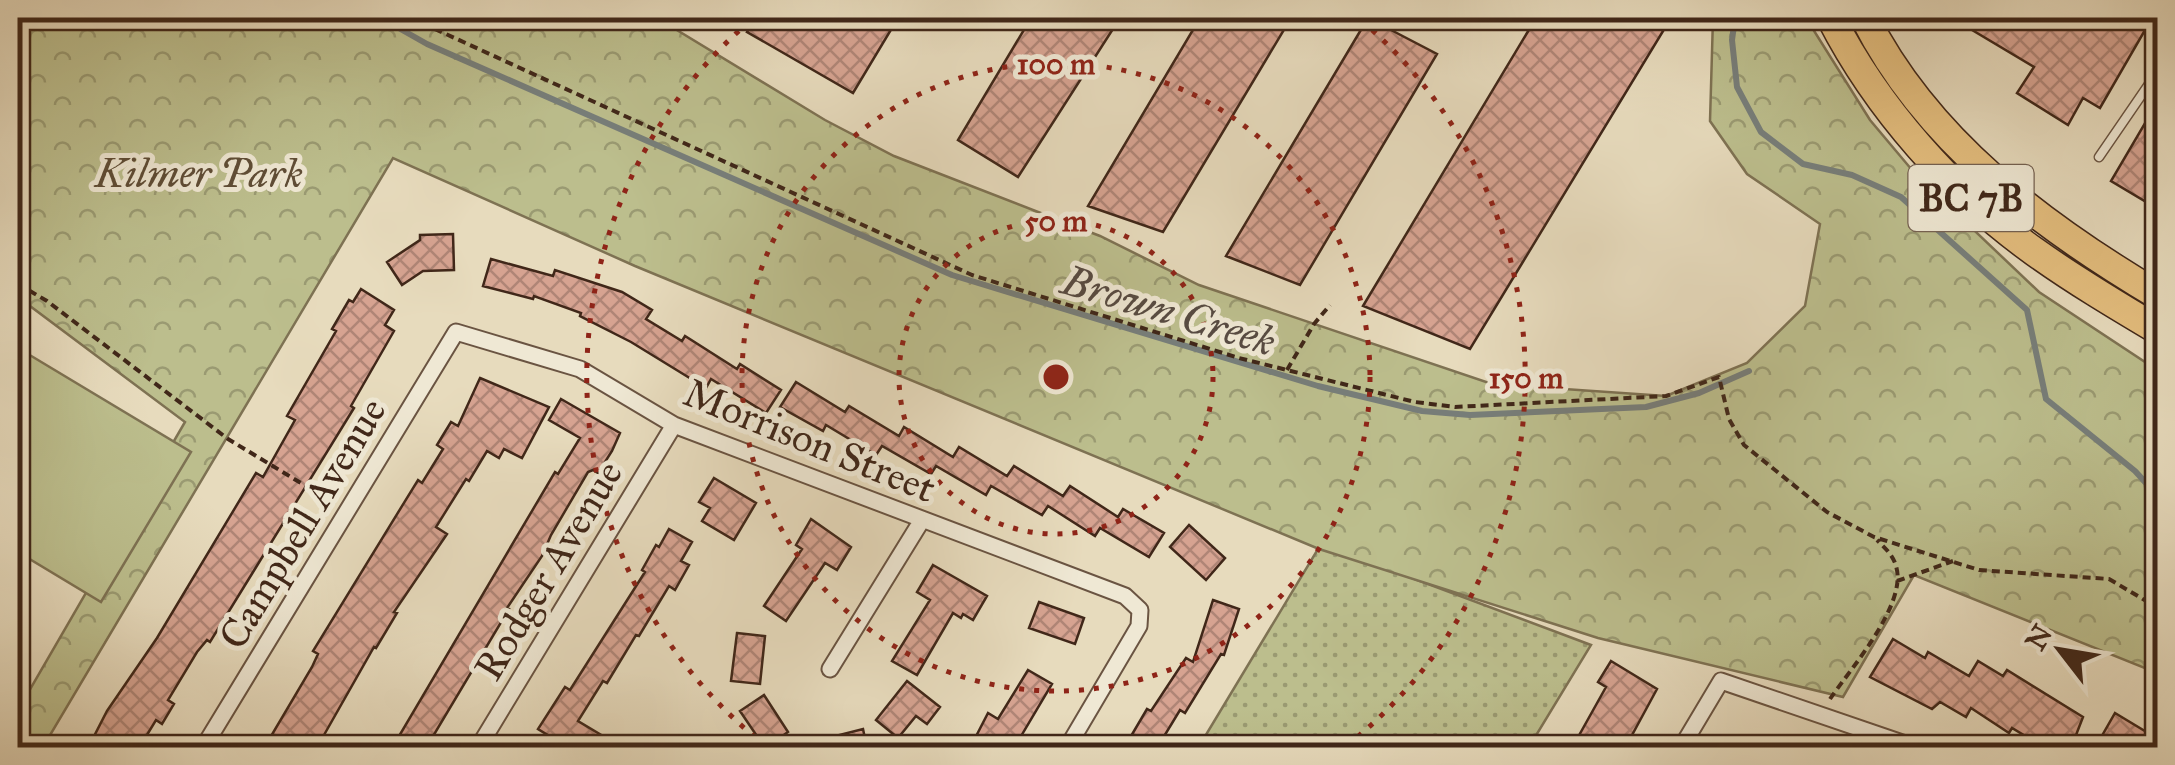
<svg xmlns="http://www.w3.org/2000/svg" width="2175" height="765" font-family="'IM FELL Great Primer',serif">
<style>
.grass{fill:url(#grass-dots);stroke:#7e7253;stroke-width:2.5}
.forest{fill:url(#forest-crowns);stroke:#7e7253;stroke-width:2.5}
.pitch{fill:#bcbe8d;stroke:#7e7253;stroke-width:2.5}
.lines{fill:none;stroke-linecap:round;stroke-linejoin:round}
.stream{stroke:#777e7a;stroke-width:6}
.building{fill:url(#building-cross-hatch);stroke:#402719;stroke-width:2.5}
.service-casing{stroke:#6a5442;stroke-width:11}
.minor-casing{stroke:#6a5442;stroke-width:19}
.trunk-casing{stroke:#402719;stroke-width:31}
.path{stroke:#402719;stroke-width:4;stroke-dasharray:8 5;stroke-linecap:butt}
.service{stroke:#efe8d4;stroke-width:8}
.minor{stroke:#efe8d4;stroke-width:15}
.trunk{stroke:#e4be7e;stroke-width:28}
.ring{fill:none;stroke:#8f2418;stroke-width:5;stroke-dasharray:5 10}
.labels{text-anchor:middle;stroke-width:10;stroke-linejoin:round;paint-order:stroke}
.shield{fill:#efe8d4;stroke:#746151;stroke-width:2.5}
.shield-label{font-size:38px;font-weight:bold;fill:#402719}
.park-label{font-size:40px;font-style:italic;fill:#5f4d36;stroke:#efe8d4}
.street-label{font-size:40px;fill:#402719;stroke:#efe8d4}
.water-label{font-size:42px;font-style:italic;fill:#574b42;stroke:#efe8d4}
.centre{fill:#8f2418;stroke:#efe8d4;stroke-width:5}
.ring-label{font-size:30px;text-anchor:middle;font-weight:bold;fill:#8f2418;stroke:#efe8d4;stroke-width:10;stroke-linejoin:round;paint-order:stroke}
</style>
<defs>
<pattern id="grass-dots" width="8" height="8" patternUnits="userSpaceOnUse" patternTransform="scale(2.5)"><rect width="8" height="8" fill="#bcbe8d"/><path d="M2 2h.1M6 6h.1" fill="none" stroke="#9a9a72" stroke-width="1.8" stroke-linecap="round"/></pattern>
<pattern id="forest-crowns" width="20" height="18" patternUnits="userSpaceOnUse" patternTransform="scale(2.5)"><rect width="20" height="18" fill="#bcbe8d"/><path d="M2 6a3 3 0 1 1 6 0M12 15a3 3 0 1 1 6 0" fill="none" stroke="#9a9a72"/></pattern>
<pattern id="building-cross-hatch" width="8" height="8" patternUnits="userSpaceOnUse" patternTransform="scale(2.5)"><rect width="8" height="8" fill="#d6a391"/><path d="M0 0l8 8M0 8l8-8" fill="none" stroke="#af8576"/></pattern>
</defs>
<rect width="100%" height="100%" fill="#e7dbbd"/>
<filter id="stains"><feTurbulence type="fractalNoise" baseFrequency=".002" numOctaves="4"/><feColorMatrix values="0 0 0 0 .2 0 0 0 0 .09 0 0 0 0 .02 0 0 0 .5 -.17"/></filter>
<radialGradient id="worn" r=".72"><stop offset=".6" stop-color="#630" stop-opacity="0"/><stop offset="1" stop-color="#630" stop-opacity=".3"/></radialGradient>
<path class="grass" d="M1321 544 1591 645 1529 747 1198 748Z"/>
<path class="forest" d="M18 18H657L825 120 894 156 1100 236 1199 285 1492 384 1666 396 1747 363 1805 306 1820 224 1747 174 1710 121 1713 18H1806L1870 120 1917 176 2039 292 2157 370V673L1914 575 1843 697 1598 638 1319 549 635 266 393 158 43 747H18V710L185 422 18 297Z"/>
<path class="pitch" d="M18 348 191 452 101 602 18 552Z"/>
<g class="lines">
<path class="stream" d="M381 18 427 44 952 275 1318 386 1422 411 1470 415 1646 407 1699 393 1749 371
M1735 18 1732 40 1737 87 1761 132 1803 164 1852 175 1901 197 2027 310 2046 399 2135 471 2158 496"/>
</g>
<path class="building" d="M756 18H898L853 93 747 32Z
M1031 18H1120L1018 177 958 140Z
M1200 18H1291L1163 232 1088 206Z
M1368 18 1437 54 1300 285 1226 256Z
M1536 18H1671L1470 349 1363 306Z
M1952 18H2152L2100 108 2083 98 2068 125 2017 93 2034 67Z
M2158 101V209L2111 181Z
M453 234 454 270 423 271 402 285 387 262 420 240V235Z
M491 259 553 276 555 270 622 292 652 310 646 319 682 341 685 336 737 369 740 364 781 390 766 413 711 379 706 388 631 342 580 316 581 313 534 296 533 299 483 286Z
M361 289 394 310 385 325 394 331 351 406 354 408 210 642 207 640 197 652 168 700 174 704 162 724 156 720 139 748H88L107 711 157 638 256 473 263 477 295 420 287 416 336 331 332 329 349 300 353 302Z
M480 378 549 407 522 458 504 449 499 458 487 451 469 481 466 479 436 527 447 534 394 612 397 613 376 648 374 647 324 735 344 748H264L312 667 318 654 313 651 418 480 422 483 443 449 437 445 451 422 458 426Z
M796 382 845 412 849 406 899 436 904 427 953 457 959 447 1007 476 1014 466 1063 496 1070 486 1118 517 1123 509 1164 533 1149 557 1100 528 1095 536 1048 506 1042 515 991 486 986 495 936 466 931 474 882 446 876 455 826 425 823 431 780 407Z
M561 399 620 433 612 451 598 473 593 470 588 472 551 535 542 556 507 608 509 609 426 748H392L555 472 558 474 580 438 549 420Z
M714 478 756 503 734 540 702 521 710 508 699 502Z
M811 519 851 547 837 570 825 563 786 621 764 606 802 549 796 545Z
M1189 525 1225 558 1206 580 1170 547Z
M669 529 692 542 681 561 689 565 675 590 669 586 639 636 636 635 607 683 603 681 578 721 623 748H569L538 729 565 687 570 690 645 572 642 570 656 545 659 547Z
M933 565 987 596 973 620 963 614 961 618 953 613 917 675 892 661 930 600 917 592Z
M1213 600 1239 609 1224 655 1221 654 1185 713 1180 710 1157 748H1124L1147 709 1151 711 1186 658 1193 662Z
M1039 602 1084 618 1075 644 1029 628Z
M737 633 765 636 760 684 731 681Z
M1893 639 1925 658 1928 652 1969 676 1978 661 2003 676 2007 670 2083 717 2071 748H2064L2050 739 2045 748 2012 728 2009 733 1971 708 1966 717 1940 702 1932 709 1870 677Z
M1611 661 1657 689 1625 748H1572L1606 687 1598 682Z
M1028 670 1052 684 1014 748H970L988 713 998 719Z
M907 681 940 707 927 724 916 716 898 738 876 720Z
M764 695 788 732 765 748 740 711Z
M2115 713 2158 739V748H2095Z
M863 729 867 748H813L812 742Z"/>
<g class="lines">
<defs>
<path id="service" d="M2099 157 2158 71"/>
<path id="minor" d="M830 669 922 520
M203 748 456 332 580 369 674 425 1125 596 1140 610 1139 626 1067 748
M478 748 674 425
M1681 748 1721 681 1917 748"/>
<path id="trunk" d="M1831 18C1877 108 1952 193 2035 252 2074 280 2116 305 2158 330
M1865 18C1927 141 2042 226 2158 295"/>
</defs>
<use href="#service" class="service-casing"/>
<use href="#minor" class="minor-casing"/>
<use href="#trunk" class="trunk-casing"/>
<path class="path" d="M411 18 972 275 1239 358 1415 402 1455 407 1666 396 1719 377 1729 419 1744 445 1827 512 1874 537 1979 570 2109 579 2158 608
M18 284 47 301 228 439 334 503
M1287 370 1314 324 1330 305
M1897 581 1953 561
M1830 699C1851 668 1908 604 1896 566 1893 555 1885 548 1877 540"/>
<use href="#service" class="service"/>
<use href="#minor" class="minor"/>
<use href="#trunk" class="trunk"/>
</g>
<g class="ring">
<circle cx="1056" cy="377" r="157"/>
<circle cx="1056" cy="377" r="314"/>
<path d="M767 747A470 470 0 0 1 751 20M1361 20A470 470 0 0 1 1345 747"/>
</g>
<g class="labels">
<rect class="shield" x="1908.5" y="165" width="125" height="66" rx="8"/>
<g class="shield-label">
<text x="1971" y="211">BC 7B</text>
</g>
<g class="park-label">
<text x="199" y="187">Kilmer Park</text>
</g>
<g class="street-label">
<text transform="translate(810 440) rotate(22)" y="14">Morrison Street</text>
<text transform="translate(302 523) rotate(-59)" y="14">Campbell Avenue</text>
<text transform="translate(548 570) rotate(-59)" y="14">Rodger Avenue</text>
</g>
<g class="water-label">
<text transform="translate(1169 310) rotate(17)" y="15">Brown Creek</text>
</g>
</g>
<circle cx="1056" cy="377" r="15" class="centre"/>
<g class="ring-label">
<text x="1056" y="74">100 m</text>
<text x="1056" y="231">50 m</text>
<text x="1526" y="388">150 m</text>
</g>
<rect width="2175" height="765" fill="none" stroke="#e7dbbd" stroke-width="60"/>
<rect x="20" y="20" width="2135" height="725" fill="none" stroke="#402719" stroke-width="5"/>
<rect x="30" y="30" width="2115" height="705" fill="none" stroke="#402719" stroke-width="2.5"/>
<g transform="translate(2060 650) rotate(301)" stroke="#efe8d4" stroke-width="8" paint-order="stroke">
<path d="M0-8L18 38L0 25L-18 38Z" fill="#402719"/>
<text y="-15" font-size="28" font-weight="bold" text-anchor="middle" fill="#402719">N</text>
</g>
<rect width="100%" height="100%" filter="url(#stains)"/>
<rect width="100%" height="100%" fill="url(#worn)"/>
</svg>
